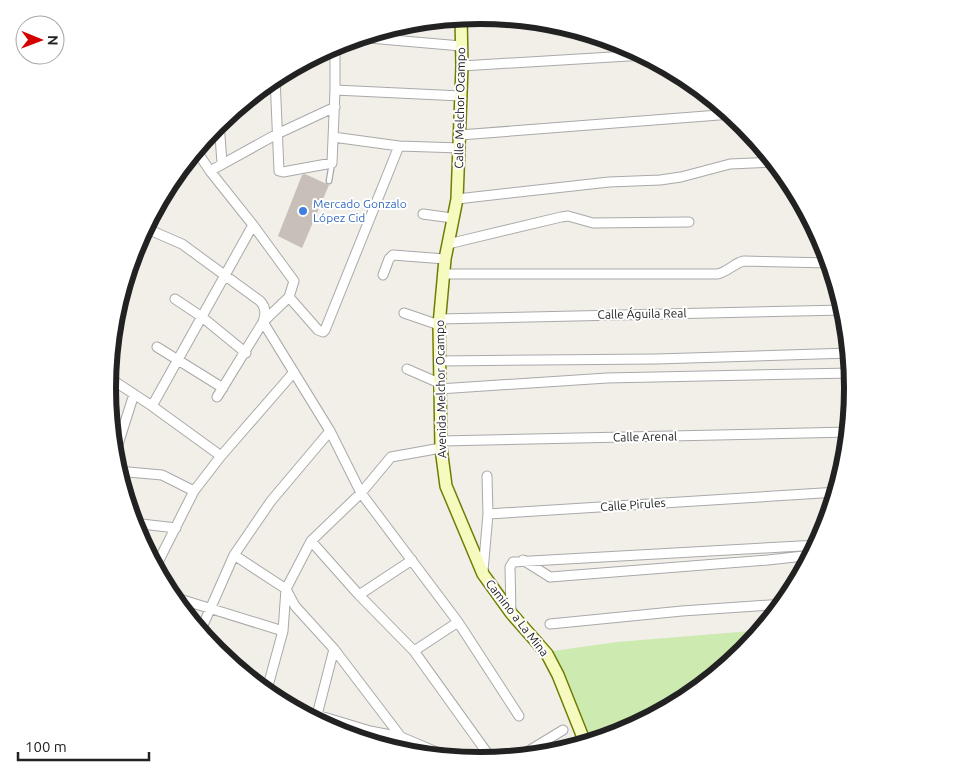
<svg xmlns="http://www.w3.org/2000/svg" width="961" height="777" font-family="Ubuntu,sans-serif">
<style>
.grass{fill:#cdebb0}
.building{fill:#c7bfb8}
.lines{fill:none;stroke-linecap:round;stroke-linejoin:round}
.lane-casing{stroke:#a9a9a9;stroke-width:7}
.street-casing{stroke:#a9a9a9;stroke-width:11}
.secondary-casing{stroke:#707d05;stroke-width:14}
.lane{stroke:#fff;stroke-width:4.5}
.street{stroke:#fff;stroke-width:9}
.secondary{stroke:#f7fabf;stroke-width:11}
.shop-dot{fill:#3f7fe0;stroke:#fff;stroke-width:2}
.labels{text-anchor:middle;stroke-width:4;stroke-linejoin:round;paint-order:stroke}
.street-label{font-size:12px;fill:#222;stroke:#fff}
.shop-label{font-size:12px;fill:#366cbe;stroke:#fff;text-anchor:start}
.rim{fill:none;stroke:#222;stroke-width:6}
</style>
<rect width="100%" height="100%" fill="#f2efe9"/>
<path class="grass" d="M763 630 744 653 688 699 623 734 589 744 553 651 617 642Z"/>
<path class="building" d="M305 174 329 185 302 248 278 236 302 175Z"/>
<g class="lines">
<defs>
<path id="lane" d="M329 181 332 163"/>
<path id="street" d="M358 37 461 46
M462 66 645 55
M275 77 279 171 283 172 332 163 335 90V45
M335 90 461 96
M219 122 222 163
M460 135 732 114
M333 137 399 146 460 148
M196 150 210 171 253 225 294 281 289 297 263 322 217 397
M210 171 277 134 335 107
M457 199 609 182 660 180 681 177 730 164 776 162
M423 214 452 218
M145 228 182 244 260 301C266 307 266 314 263 322
M448 244 561 217 568 216 593 223 689 222
M128 269 149 230
M443 274H717C728 272 734 263 744 261L831 263
M383 275 389 259 393 255 445 259
M289 297 318 330 323 332 325 330 399 146
M175 299 202 317 246 353
M404 313 439 325
M439 319 845 310
M263 322 330 431 361 493 458 622 519 716
M157 347 223 388
M439 361 656 359 850 353
M407 369 439 383
M108 377 152 406 221 456
M439 389 607 378 852 373
M152 406 253 225
M441 441 850 432
M114 457 134 394
M117 471 162 475 194 491
M488 514 838 492
M133 523 176 528
M311 541 359 595 414 651 493 761
M234 555 286 589 295 606 334 649 401 737
M523 560 550 577 768 560 813 555
M155 568 194 491 221 456 294 372
M483 571 488 514 487 476
M359 595 412 560
M170 596 283 631
M511 613 510 567 513 562 818 545
M550 624 682 611 784 604
M200 632 234 555 271 501 330 431
M414 651 458 622
M266 693 283 631 286 589 311 541 361 493 391 457 441 448
M284 705 370 731 401 737 453 759
M314 721 317 715 334 649
M364 742 370 731
M517 758 563 730"/>
<path id="secondary" d="M461 17 462 66 457 199 445 259 439 325 441 448 446 486 483 574 511 613 547 654 558 675 586 745"/>
</defs>
<use href="#lane" class="lane-casing"/>
<use href="#street" class="street-casing"/>
<use href="#secondary" class="secondary-casing"/>
<use href="#lane" class="lane"/>
<use href="#street" class="street"/>
<use href="#secondary" class="secondary"/>
</g>
<circle class="shop-dot" cx="303" cy="211" r="5"/>
<g class="labels">
<g class="street-label">
<text transform="translate(460 108) rotate(-89)" y="4">Calle Melchor Ocampo</text>
<text transform="translate(642 314) rotate(-1)" y="4">Calle Águila Real</text>
<text transform="translate(441 389) rotate(-91)" y="4">Avenida Melchor Ocampo</text>
<text transform="translate(645 437) rotate(-1)" y="4">Calle Arenal</text>
<text transform="translate(633 505) rotate(-4)" y="4">Calle Pirules</text>
<text transform="translate(517 618) rotate(52)" y="4">Camino a La Mina</text>
</g>
<g class="shop-label">
<text x="313" y="208">Mercado Gonzalo<tspan x="313" dy="14">López Cid</tspan></text>
</g>
</g>
<path d="M0 0H961V777H0ZM116 388a364 364 0 1 1 728 0a364 364 0 1 1-728 0Z" fill="#fff" fill-rule="evenodd"/>
<path class="rim" d="M116 388a364 364 0 1 1 728 0a364 364 0 1 1-728 0Z"/>
<g transform="translate(40 40) rotate(91)"><circle r="24" fill="#ffffff" stroke="#a7a7a7"/>
<path d="M0-4L9 19L0 12L-9 19Z" fill="#d40000"/>
<text y="-8" font-size="14" font-weight="bold" text-anchor="middle" fill="#222222">N</text>
</g>
<path d="M18 752v8h131v-8" fill="none" stroke="#222222" stroke-width="2.5"/>
<text x="25" y="752" font-size="15" fill="#222222" stroke="#ffffff" stroke-width="4" paint-order="stroke">100 m</text>
</svg>
